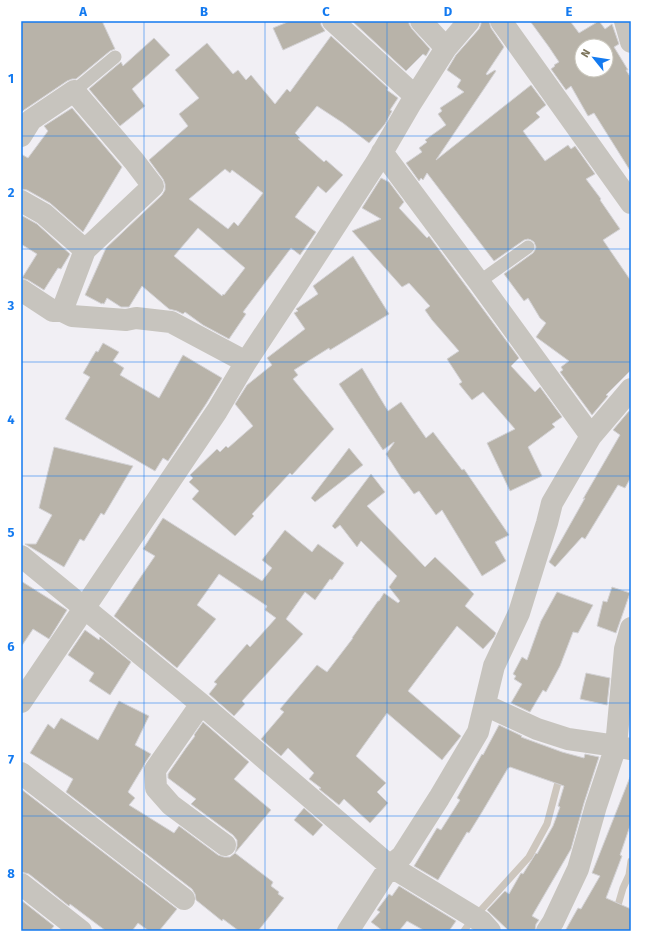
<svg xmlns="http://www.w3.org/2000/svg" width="652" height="952" font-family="'Fira Sans',sans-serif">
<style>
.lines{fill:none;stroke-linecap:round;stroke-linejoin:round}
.stream{stroke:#cdc6bd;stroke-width:7}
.building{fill:#b8b3a9;stroke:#d3d2d5;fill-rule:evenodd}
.lane{stroke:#c7c4be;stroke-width:13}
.street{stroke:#c7c4be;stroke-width:22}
.grid{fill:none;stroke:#137af0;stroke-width:1;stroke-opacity:0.55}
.neatline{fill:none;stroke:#137af0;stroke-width:1.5}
.grid-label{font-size:13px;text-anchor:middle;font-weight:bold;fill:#137af0}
</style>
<rect width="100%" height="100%" fill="#f1eff4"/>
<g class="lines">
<path class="stream" d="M616 912 623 888 629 875 631 861
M464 931 471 921 529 857 547 824 560 775"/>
</g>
<path class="building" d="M21 21H102L115 49 110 51 76 79H72L67 81 24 110 21 113Z
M290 21H321V25L325 31 283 50 273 28Z
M352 21H409V24L412 29 430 49 426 56 423 54 406 71Z
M481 21H489L491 28 504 47 486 74 487 75 495 70 496 71 436 160 531 85 546 105 536 113 540 117 523 131 545 161 568 145 571 149 575 146 595 174 586 179 601 199 600 200 620 229 603 240 631 281V370L606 395 608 396 592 415 560 372 563 370 561 367 569 361 536 337 546 323 540 318 528 298 524 301 504 274 533 253 535 250 536 247 534 242 531 240 528 239 524 240 494 261 427 173 423 180 421 178 419 181 406 163 422 152 419 148 427 142 425 140 446 125 438 114 442 111 440 108 464 92 457 87 461 80 447 70 456 55 479 29 481 24Z
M530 21H570L579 33 599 21 605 29 612 24 619 44 614 47 628 70H626L631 78V172L594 113 588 116 571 86 566 90 551 69 555 66 554 65 559 62 549 47ZM582 46H606V70H582Z
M331 36 388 88 387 90 398 98 390 110 392 111 385 124 369 143 343 123 317 106 295 133 300 138 298 139 324 162 326 160 343 175 326 193 318 186 295 217 316 232 300 255 291 248 243 312 246 314 229 339 203 325 185 312 183 314 177 311 169 309 142 286 129 307H121L107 298 104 304 102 303V304L85 295 106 248 162 195 165 190V184L163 179 149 160 188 126 179 114 199 98 175 70 207 43 233 74 238 70 246 80 251 75 275 104 287 89 290 92ZM225 169 230 173 232 170 263 193 238 226 234 222 228 229 189 199ZM198 228 245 268 224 295 223 294 222 296 174 256Z
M154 38 170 55 132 89 145 106 120 126 89 89 121 62 123 66Z
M72 108 122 167 83 232 50 203 27 190 21 189V154L28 158 48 131 44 126Z
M381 178 389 182 404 202 399 208 427 238 429 236 519 358 511 366 535 392 540 387 562 417 552 424 555 427 528 447 542 476 510 491 487 443 515 429 483 392 472 400 459 384 462 382 447 359 459 351 432 320 425 310 430 306 409 283 402 287 352 231 381 219 362 208Z
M21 215 37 224 70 254 61 269 58 268 44 290 28 280 22 278 37 254 21 244Z
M353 256 389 314 330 350 329 348 294 370 298 375 293 379 334 429 292 475 290 473 252 514 254 516 235 536 192 499 199 491 189 482 193 478 190 475 217 449 220 452 226 446 228 448 253 426 235 404 247 385 272 365 267 358 305 329 294 313 298 311 296 309 318 294 313 286Z
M103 343 119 352 113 361 124 368 120 375 159 398 183 355 222 378 206 404 168 461 163 458 155 471 65 419 90 377 83 373 96 351 98 352Z
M362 368 388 411 401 402 426 438 433 432 462 470 464 469 509 535 495 542 506 561 482 576 442 510 436 515 419 491 414 494 403 479H402L386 454 394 443V442L383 450 339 384Z
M629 411 631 412V477L625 488 618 485 585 539 582 537 555 567 549 562 585 498 583 499 620 435 613 430Z
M54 447 133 466 104 515 101 513 84 541 80 539 64 567 25 544H36L52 515 39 508Z
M349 448 363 465 315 502 311 498Z
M371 474 385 492 367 506 425 567 435 557 474 594 465 606 496 633 494 637 483 649 457 626 408 691 461 736 442 760 387 713 356 756 386 783 377 792 388 803 370 823 344 799 339 805 319 789 321 788 309 779 314 773 288 748 281 756 261 739 284 712 280 709 317 665 327 672 353 638H352L378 601H379L384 593 398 603 400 601 389 587 397 576 361 541 357 547 340 525 335 529 332 526Z
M163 518 262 581 272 568 262 560 285 530 312 552 318 544 344 563 332 580 330 579 315 600 305 592 286 619 303 634 242 701 245 704 234 716 209 694 217 684 214 682 247 644 250 647 276 618 265 610 267 606 219 574 197 605 216 619 177 668 114 616 155 556 143 549Z
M21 581 67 610 49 639 33 629 21 647Z
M612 587 630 593 616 633 597 626 603 601 607 602Z
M557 592 593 605 578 633 573 632 560 666 546 692 543 690 530 712 511 703 522 684 514 679 516 676 513 674 522 657 527 660 541 621Z
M85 630 99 640 100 637 131 662 110 695 89 681 94 673 68 655Z
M586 673 610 678 607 705 580 699Z
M119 701 149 716 135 745 151 754 145 763 143 767 128 792 135 798 129 805 174 833 179 826 218 855 224 857H230L235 853 273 882 271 886 279 892 278 894 284 898 258 931H239L223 919 222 921 196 900 195 894 192 889 66 792 73 779 30 753 48 724 54 729 61 718 98 740Z
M203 722 249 762 234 779 271 810 235 853 237 846V840L233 835 191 804 196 799 168 778V774L186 748 195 736 194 735Z
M499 725 522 736 521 737 562 752 584 758 585 754 599 757 584 803 571 849 532 916 539 920 536 924 535 931H509L487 910 505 891 509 894 521 873 523 874 536 853 537 854 553 826 560 807 558 806 564 786 510 767 509 768H508L482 812 469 833 467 832 438 880 414 866 437 828 441 830 460 800 457 798 482 754 483 755Z
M630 777H631V823L620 855 622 856 606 898 631 909V931H565L578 908 581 909 600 876 592 873Z
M21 789 177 909 159 931H149L138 923 132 931H106L70 904 69 906 29 874 21 872Z
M304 808 323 825 313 836 294 820Z
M399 886 456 921 449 931H425L407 921 399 931H383L371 922 380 912 377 910 389 894 392 896Z
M21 900 54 926 50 931H21Z"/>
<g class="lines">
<path class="lane" d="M74 91 115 57
M479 282 528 247"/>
<path class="street" d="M333 21 415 96
M421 21 446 48
M501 21 631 203
M625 21 631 42
M21 136 31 120 74 91 134 161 153 186 85 250 62 311H53L21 290
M382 152 479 282 591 436
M21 201 44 214 85 250
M62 311 72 316 126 320 136 318 171 322 246 362
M21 556 201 704 390 866 482 922 490 931
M21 702 217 411 246 362 308 268 376 163 411 103 446 48 469 21
M201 704 155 770 156 788 171 805 225 845
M485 705 537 729 568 739 616 746 630 749
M21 773 184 899
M21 884 81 931
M348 931 390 866 402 856 439 798 478 732 494 666 519 613 547 523 552 503 591 436 631 389
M547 931 553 922 578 869 596 806 616 746 625 649 631 628"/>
</g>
<path class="grid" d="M144 21V931M265 21V931M387 21V931M508 21V931M21 136H631M21 249H631M21 362H631M21 476H631M21 590H631M21 703H631M21 816H631"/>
<rect width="652" height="952" fill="none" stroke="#ffffff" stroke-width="44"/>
<g transform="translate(594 58) rotate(300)"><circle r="19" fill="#ffffff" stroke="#cbc8be"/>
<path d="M0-3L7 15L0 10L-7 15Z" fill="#137af0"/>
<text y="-6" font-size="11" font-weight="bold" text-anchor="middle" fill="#7d755c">N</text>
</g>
<rect x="22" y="22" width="608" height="908" class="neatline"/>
<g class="grid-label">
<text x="83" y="16">A</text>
<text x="204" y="16">B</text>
<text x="326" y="16">C</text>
<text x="448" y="16">D</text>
<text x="569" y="16">E</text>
<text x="11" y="83">1</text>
<text x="11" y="197">2</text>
<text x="11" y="310">3</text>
<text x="11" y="424">4</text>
<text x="11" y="537">5</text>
<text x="11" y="651">6</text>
<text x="11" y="764">7</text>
<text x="11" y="878">8</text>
</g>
</svg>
